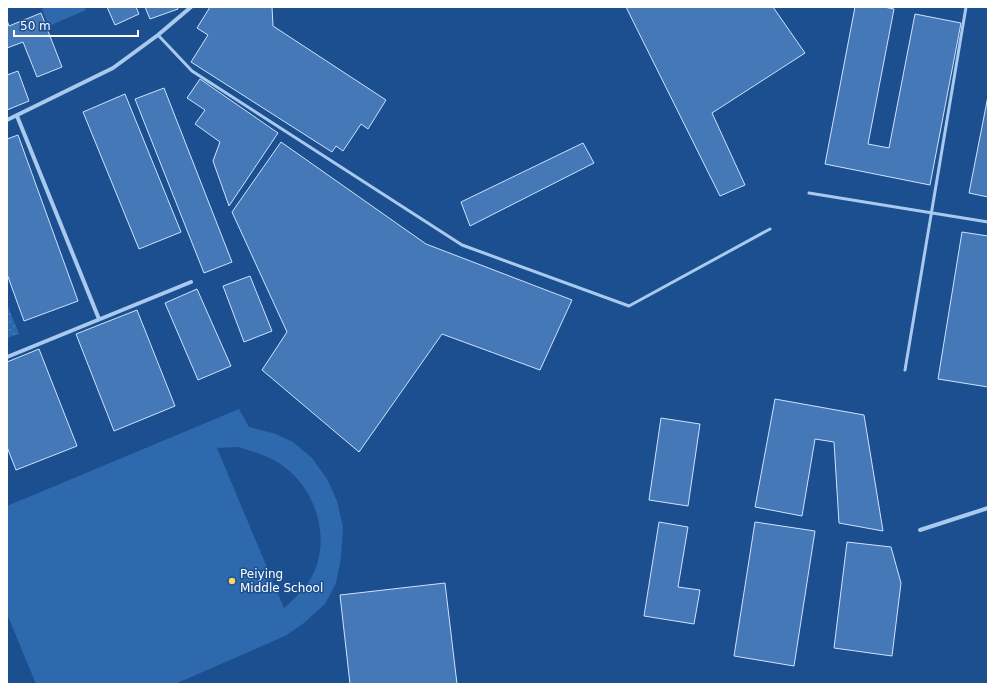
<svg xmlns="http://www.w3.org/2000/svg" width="995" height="691" font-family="'DejaVu Sans',sans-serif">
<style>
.green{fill:#2e69ad;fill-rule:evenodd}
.park{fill:url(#park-dots)}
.building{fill:#4478b7;stroke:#cfe3fa}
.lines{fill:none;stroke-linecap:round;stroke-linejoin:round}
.service{stroke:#a9c9ee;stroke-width:3}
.minor{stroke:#a9c9ee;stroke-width:4}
.poi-dot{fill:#ffd166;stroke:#1b4f8f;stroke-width:1.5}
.labels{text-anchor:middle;stroke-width:3;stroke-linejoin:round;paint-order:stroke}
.poi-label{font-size:12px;fill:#fff;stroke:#1b4f8f;text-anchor:start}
</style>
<defs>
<pattern id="park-dots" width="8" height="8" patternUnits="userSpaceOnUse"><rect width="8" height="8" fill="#2e69ad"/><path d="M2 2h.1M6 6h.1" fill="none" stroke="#4d80b9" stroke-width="1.8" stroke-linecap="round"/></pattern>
</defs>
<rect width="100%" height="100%" fill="#1b4f8f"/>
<path class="green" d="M45 7H84L86 10 49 26 42 9Z
M239 409 249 427 276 434 293 442 312 458 327 479 337 501 343 527 341 558 336 583 325 604 304 623 285 636 175 684H36L7 614V506ZM238 447C253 452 270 456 283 466 317 490 332 541 311 578 304 590 294 599 284 608L217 448Z"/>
<path class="park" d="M7 304 19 334 7 338Z"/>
<path class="building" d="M107 7H136L139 14 115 25Z
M145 7H177L178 9 150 19Z
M210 7H272L273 26 386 100 368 129 361 124 343 151 336 146 332 152 191 62 208 35 197 28Z
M626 7H773L805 53 712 113 745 185 720 196Z
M855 7H884L894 9 868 144 889 148 915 14 961 23 930 185 825 164Z
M41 13 62 67 37 77 23 42 7 48V20L9 26Z
M18 71 29 101 7 110V75Z
M200 79 278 133 229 206 213 161 220 142 195 124 205 110 187 98Z
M164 88 232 262 204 273 135 99Z
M125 94 181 232 139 249 83 112Z
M988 96V197L969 193Z
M18 135 78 301 24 321 7 274V139Z
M281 142 426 244 572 300 540 370 442 334 359 452 262 370 287 332 232 212Z
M583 143 594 163 470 226 461 202Z
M962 232 988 236V387L938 379Z
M250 276 272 331 244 342 223 286Z
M197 289 231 366 198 380 165 303Z
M137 310 175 406 114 431 76 334Z
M39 349 77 446 16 470 7 447V362Z
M775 399 864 415 883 531 839 523 834 442 815 439 802 516 755 507Z
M661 418 700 424 688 506 649 500Z
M659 522 688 527 678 587 700 590 694 624 644 616Z
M755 522 815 531 794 666 734 656Z
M847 542 891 547 901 583 892 656 834 648Z
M445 583 457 684H350L340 595Z"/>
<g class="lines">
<path class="service" d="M158 35 192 71 462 245 629 306 770 229
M809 193 988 222
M905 370 966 7"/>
<path class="minor" d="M17 116 99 319
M7 120 113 68 158 35 191 7
M7 357 191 282
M920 530 988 508"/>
</g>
<circle class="poi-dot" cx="232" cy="581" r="4"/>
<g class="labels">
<g class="poi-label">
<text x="240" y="578">Peiying<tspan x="240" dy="14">Middle School</tspan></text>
</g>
</g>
<rect width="995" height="691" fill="none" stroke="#ffffff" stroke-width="16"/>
<path d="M14 30v6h124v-6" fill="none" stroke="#ffffff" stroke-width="2"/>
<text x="20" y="30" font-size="12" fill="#ffffff" stroke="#1b4f8f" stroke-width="3" paint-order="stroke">50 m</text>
</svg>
